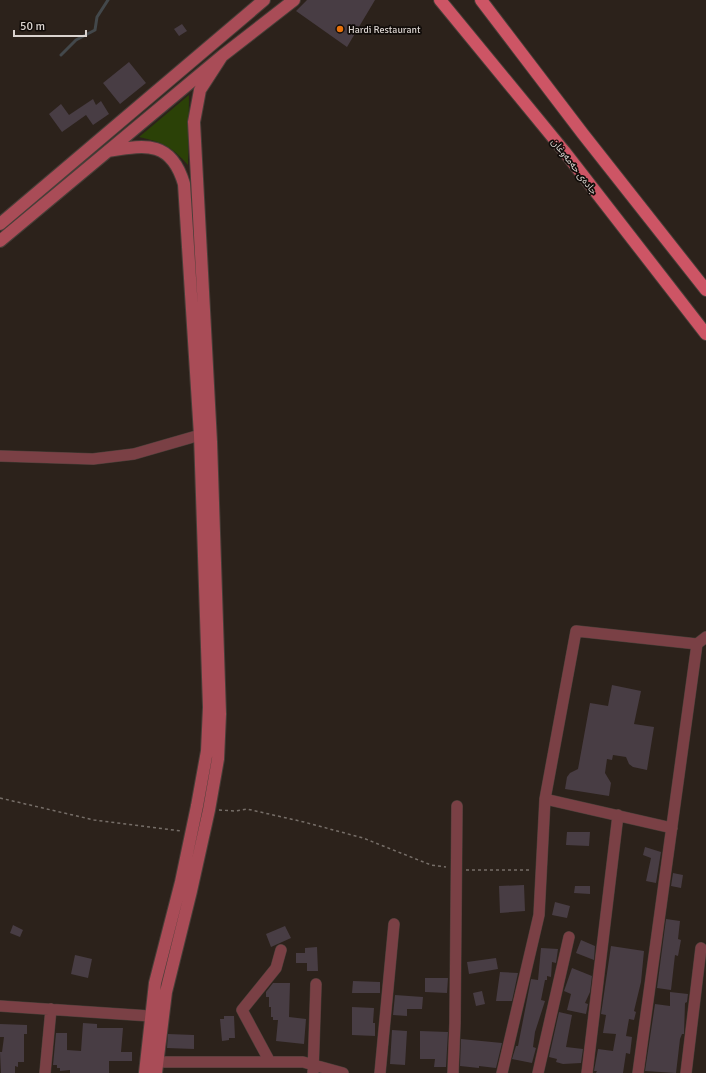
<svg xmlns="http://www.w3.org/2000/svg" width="706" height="1073" font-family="Signika,'Noto Sans Arabic',sans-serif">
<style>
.green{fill:#2b4107}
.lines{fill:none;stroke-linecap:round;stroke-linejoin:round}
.stream{stroke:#43484b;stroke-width:3}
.building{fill:#483d44}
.street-casing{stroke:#483e38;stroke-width:12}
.secondary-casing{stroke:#483e38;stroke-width:14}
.primary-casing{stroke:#483e38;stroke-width:14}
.path{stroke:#766e68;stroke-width:1.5;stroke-dasharray:3 3;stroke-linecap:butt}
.street{stroke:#7a4045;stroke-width:11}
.secondary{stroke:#a94c57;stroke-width:12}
.primary{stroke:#cd5565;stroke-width:12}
.food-dot{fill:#e8710a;stroke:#110c09;stroke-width:1.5}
.labels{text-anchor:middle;stroke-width:3.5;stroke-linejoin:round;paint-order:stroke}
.poi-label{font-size:10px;fill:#dad3cf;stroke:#110c09;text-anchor:start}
.street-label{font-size:10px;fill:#dad3cf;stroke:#110c09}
</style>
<rect width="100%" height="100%" fill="#2c221b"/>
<path class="green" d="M189 95 188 165C172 147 163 142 139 137Z"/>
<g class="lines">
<path class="stream" d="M61 55 76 40 95 30 97 17 108 0"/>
</g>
<path class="building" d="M307 0H375L347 47 296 11Z
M182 24 187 31 179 36 174 29Z
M129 62 146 83 120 104 103 83Z
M93 99 96 105 101 101 109 114 93 125 86 115 62 132 49 114 61 104 69 115Z
M612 685 641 691 634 724 654 727 647 770 633 767 629 764 626 757 613 755 612 760 607 759 605 773 611 783 609 796 565 789 567 777 570 773 578 769 590 703 608 706Z
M567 832H590L589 846 566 845Z
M645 847 661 852 656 883 646 881 651 858 643 855Z
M673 873 683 875 681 888 671 886Z
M524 885 525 911 500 913 499 886Z
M575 886H590V894L574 893Z
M555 902 570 906 567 918 552 915Z
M666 919 680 921 678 939 681 940 678 956 675 955 671 990 657 988Z
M13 925 23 930 20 937 10 933Z
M285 926 291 938 271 947 266 934Z
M581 940 595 946 594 960 576 953Z
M611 946 644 951 641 982 634 1011 636 1012 634 1020 629 1019 626 1036 632 1037 630 1054 626 1053 623 1073H596L597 1071H594L598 1049 613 1051 616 1034 603 1033 606 1015 601 1014Z
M317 947 318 971H307V963H296V953H305V948Z
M541 948 558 949 556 963 552 962 551 977 547 976V980H545L541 1000 545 1001 535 1032 533 1047 536 1048 532 1063 512 1059 516 1046H518L531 979 538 980Z
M75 955 92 959 88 978 71 974Z
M496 958 498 969 469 974 467 962Z
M572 968 592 976 590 992 585 1003 588 1004 586 1014 567 1010 571 994 564 991Z
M500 972 518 973 512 1001H496Z
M425 978H448L447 993 425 992Z
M353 981 380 982V993H352Z
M273 983H290L289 1017 306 1019 304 1044 276 1041 278 1020H273V1017H271V1007H269V997H266V992Z
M482 991 485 1004 476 1006 473 993Z
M670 992 688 994 687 1002 685 1003 684 1034H682L680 1039 676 1073 645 1071 655 1004 670 1006Z
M395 995 423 997 422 1009H407V1016L393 1015Z
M352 1007 374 1008 373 1023H375V1036L352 1035Z
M559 1012 572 1015 566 1047 583 1049 581 1063 563 1064 556 1062 557 1059 549 1057Z
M224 1016H234L235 1038H229V1040L222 1041 220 1019H224Z
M83 1023 97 1024V1028H123L121 1052H132V1061H109V1073H70V1070L60 1071V1068H57V1065H53L56 1033H67V1050L81 1051Z
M0 1024 27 1025V1034H24V1062H18V1067L15 1066V1073H1L0 1052H2L4 1037H0Z
M392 1030 407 1031 405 1065 390 1064Z
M420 1031 448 1032 446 1067H434L435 1059H420Z
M168 1034 194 1035V1049L167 1048Z
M461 1039 502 1043 496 1068 479 1066V1068L460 1066Z"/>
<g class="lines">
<defs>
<path id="street" d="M0 456 93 459 134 454 200 435
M545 799 672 828
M0 1006 150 1016
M157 1062H303L343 1073
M270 1062 242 1010 276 968 281 950
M45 1073 51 1009
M313 1073 316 984
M380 1073 394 924
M453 1073 455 1023 457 806
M502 1073 539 915 545 799 576 631 697 644
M538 1073 569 937
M587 1073 618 815
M638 1073 697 644 706 637
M686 1073 701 948"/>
<path id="secondary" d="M108 151C146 145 171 140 184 184L200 435 209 707 207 751 197 806 181 882 155 983 145 1073
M0 224 264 0
M0 241 222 56 294 0
M156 1073 166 992 191 891 209 810 218 759 220 714 211 442 194 122 200 90 222 56"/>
<path id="primary" d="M440 0 564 151 706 334
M481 0 583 134 706 290"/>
</defs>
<use href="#street" class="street-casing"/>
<use href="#secondary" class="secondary-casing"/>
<use href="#primary" class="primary-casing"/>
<path class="path" d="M0 798 94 820 181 831
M219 810 235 811 247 809 304 822 363 838 431 865 446 867
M466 870H532"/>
<use href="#street" class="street"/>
<use href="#secondary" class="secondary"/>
<use href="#primary" class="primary"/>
</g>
<circle class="food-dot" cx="340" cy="29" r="4"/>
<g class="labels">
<g class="poi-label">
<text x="348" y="33">Hardi Restaurant</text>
</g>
<g class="street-label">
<text transform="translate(575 166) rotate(52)" y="4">جادەی حەمەوغان</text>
</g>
</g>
<path d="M14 30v6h72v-6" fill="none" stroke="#dad3cf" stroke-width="2"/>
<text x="20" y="30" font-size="12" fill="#dad3cf" stroke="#110c09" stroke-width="3" paint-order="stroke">50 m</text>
</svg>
